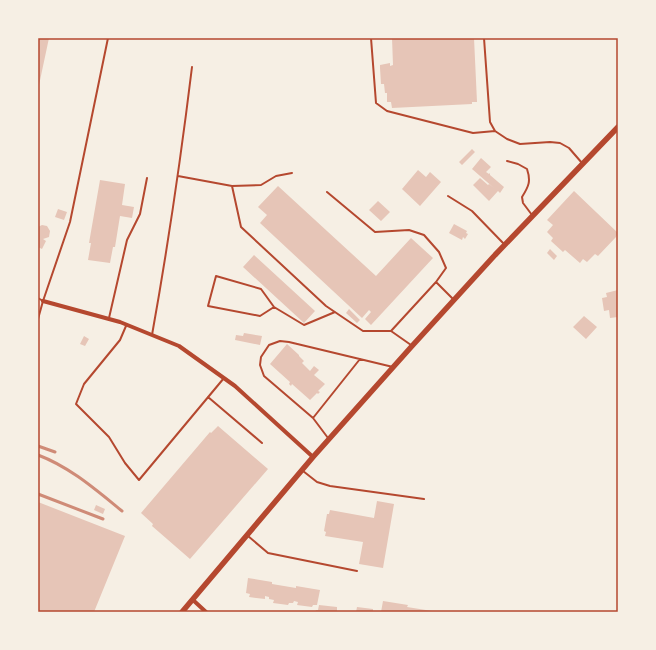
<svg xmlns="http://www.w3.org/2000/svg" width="656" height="650" font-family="Figtree,sans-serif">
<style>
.building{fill:#e6c5b7}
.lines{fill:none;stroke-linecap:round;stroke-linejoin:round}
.service{stroke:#b5482f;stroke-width:2}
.minor{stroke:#b5482f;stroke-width:4}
.secondary{stroke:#b5482f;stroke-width:5.5}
.rail{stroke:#cf8b77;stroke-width:3}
.neatline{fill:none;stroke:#b5482f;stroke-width:1.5}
</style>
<rect width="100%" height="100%" fill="#f6efe4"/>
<path class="building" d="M38 38H49L39 85H38Z
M392 38H474L477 102H472V104L392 108 391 102H387V93H385L384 84H381L380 68V65L390 63V66L393 65Z
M472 149 475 152 462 165 459 162Z
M481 158 491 167 486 172 489 174V173L490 174V175L504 187 500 193 498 191 489 201 473 185 480 178 488 185 489 184 494 188 472 169Z
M418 170 426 177 430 172 441 182 420 206 402 189Z
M100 180 125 184 122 205 134 207 132 218 120 216 115 247H113L110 263 88 260 91 243H89Z
M278 186 376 276 411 238 433 258 371 325 365 319 371 312 369 310 362 318 260 223 267 215 258 207Z
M574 191 618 233 616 237 598 256 595 254 587 262 583 259 580 263 565 250 563 252 551 241 553 238 547 232 553 225 547 220Z
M378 201 390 212 381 221 369 210Z
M58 209 67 212 64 220 55 217Z
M454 224 467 231 466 233 468 234 465 239 463 237 462 240 449 233Z
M42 225 47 226 50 231 49 237 43 239 46 241 42 249 38 247V240L39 238 38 237V227Z
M550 249 557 256 554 260 547 253Z
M254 255 315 311 304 323 243 267Z
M618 290V317L610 318 609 310 604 311 602 298 607 297 606 293Z
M349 309 360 320 357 323 346 313Z
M584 316 597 327 586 339 573 327Z
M244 333 262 336 260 345 235 340 236 335 243 336Z
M84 336 89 339 85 346 80 344Z
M287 344 299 355V356L304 361 302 363 310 371 314 366 319 370 314 375 325 384 318 391 320 392 318 394 317 393 310 400 292 384 291 386 289 384 290 382 270 364Z
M218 426 268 469 190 559 152 526 153 524 141 513 210 432 211 433Z
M377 501 394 504 383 568 359 564 363 542 325 536 326 532 324 531 327 514H329L330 510 374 518Z
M38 502 125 536 94 612H38Z
M96 505 105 509 103 514 94 510Z
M248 578 272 582V584L296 588V586L320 590 317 605H313L312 607 297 605 298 602 294 601 293 603H289L288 605 273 603 274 600 269 599V597L265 596V599L249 597 250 594 246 593Z
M383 601 408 605 407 607 432 611 431 612H381Z
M319 605 337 607V612H315L316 610H318Z
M357 607 373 609V612H356Z"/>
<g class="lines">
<path class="service" d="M371 38 376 103 387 111 473 133 495 131
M484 38 490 122 495 131 507 139 520 144 550 142 560 143 569 148 582 163
M507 161 518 164 527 169C531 181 529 186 522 197L523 203 532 215
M178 176 232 186 261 185 276 176 292 173
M232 186 241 227 326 306 363 331H391L411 345
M327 192 375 232 409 230 424 235 439 252 446 268 436 282 453 299
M448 196 472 211 504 244
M38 298 43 301
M274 307 260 316 208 306 216 276 261 289 274 307 304 325 335 312
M109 318 127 240 140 214 147 178
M38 319 43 301 70 222 108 38
M126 326 120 340 84 384 76 404 109 437 125 463 139 480 224 378
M391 331 436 282
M152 335C168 246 181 157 192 67
M208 397 262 443
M313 418 360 359
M328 438 313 418 264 376 260 365 261 357 269 345 280 341 289 342 393 367
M303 471 317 482 330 486 424 499
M248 536 268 553 357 571"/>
<path class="minor" d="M43 301 120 322 179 346 235 386 313 457
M193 600 206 612"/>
<path class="secondary" d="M182 612 313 457 412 346 495 255 618 127"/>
<path class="rail" d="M38 446 55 452
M38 455C70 467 96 490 122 511
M38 494 103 519"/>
</g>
<rect width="656" height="650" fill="none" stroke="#f6efe4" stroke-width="78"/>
<rect x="39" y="39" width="578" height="572" class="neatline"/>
</svg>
